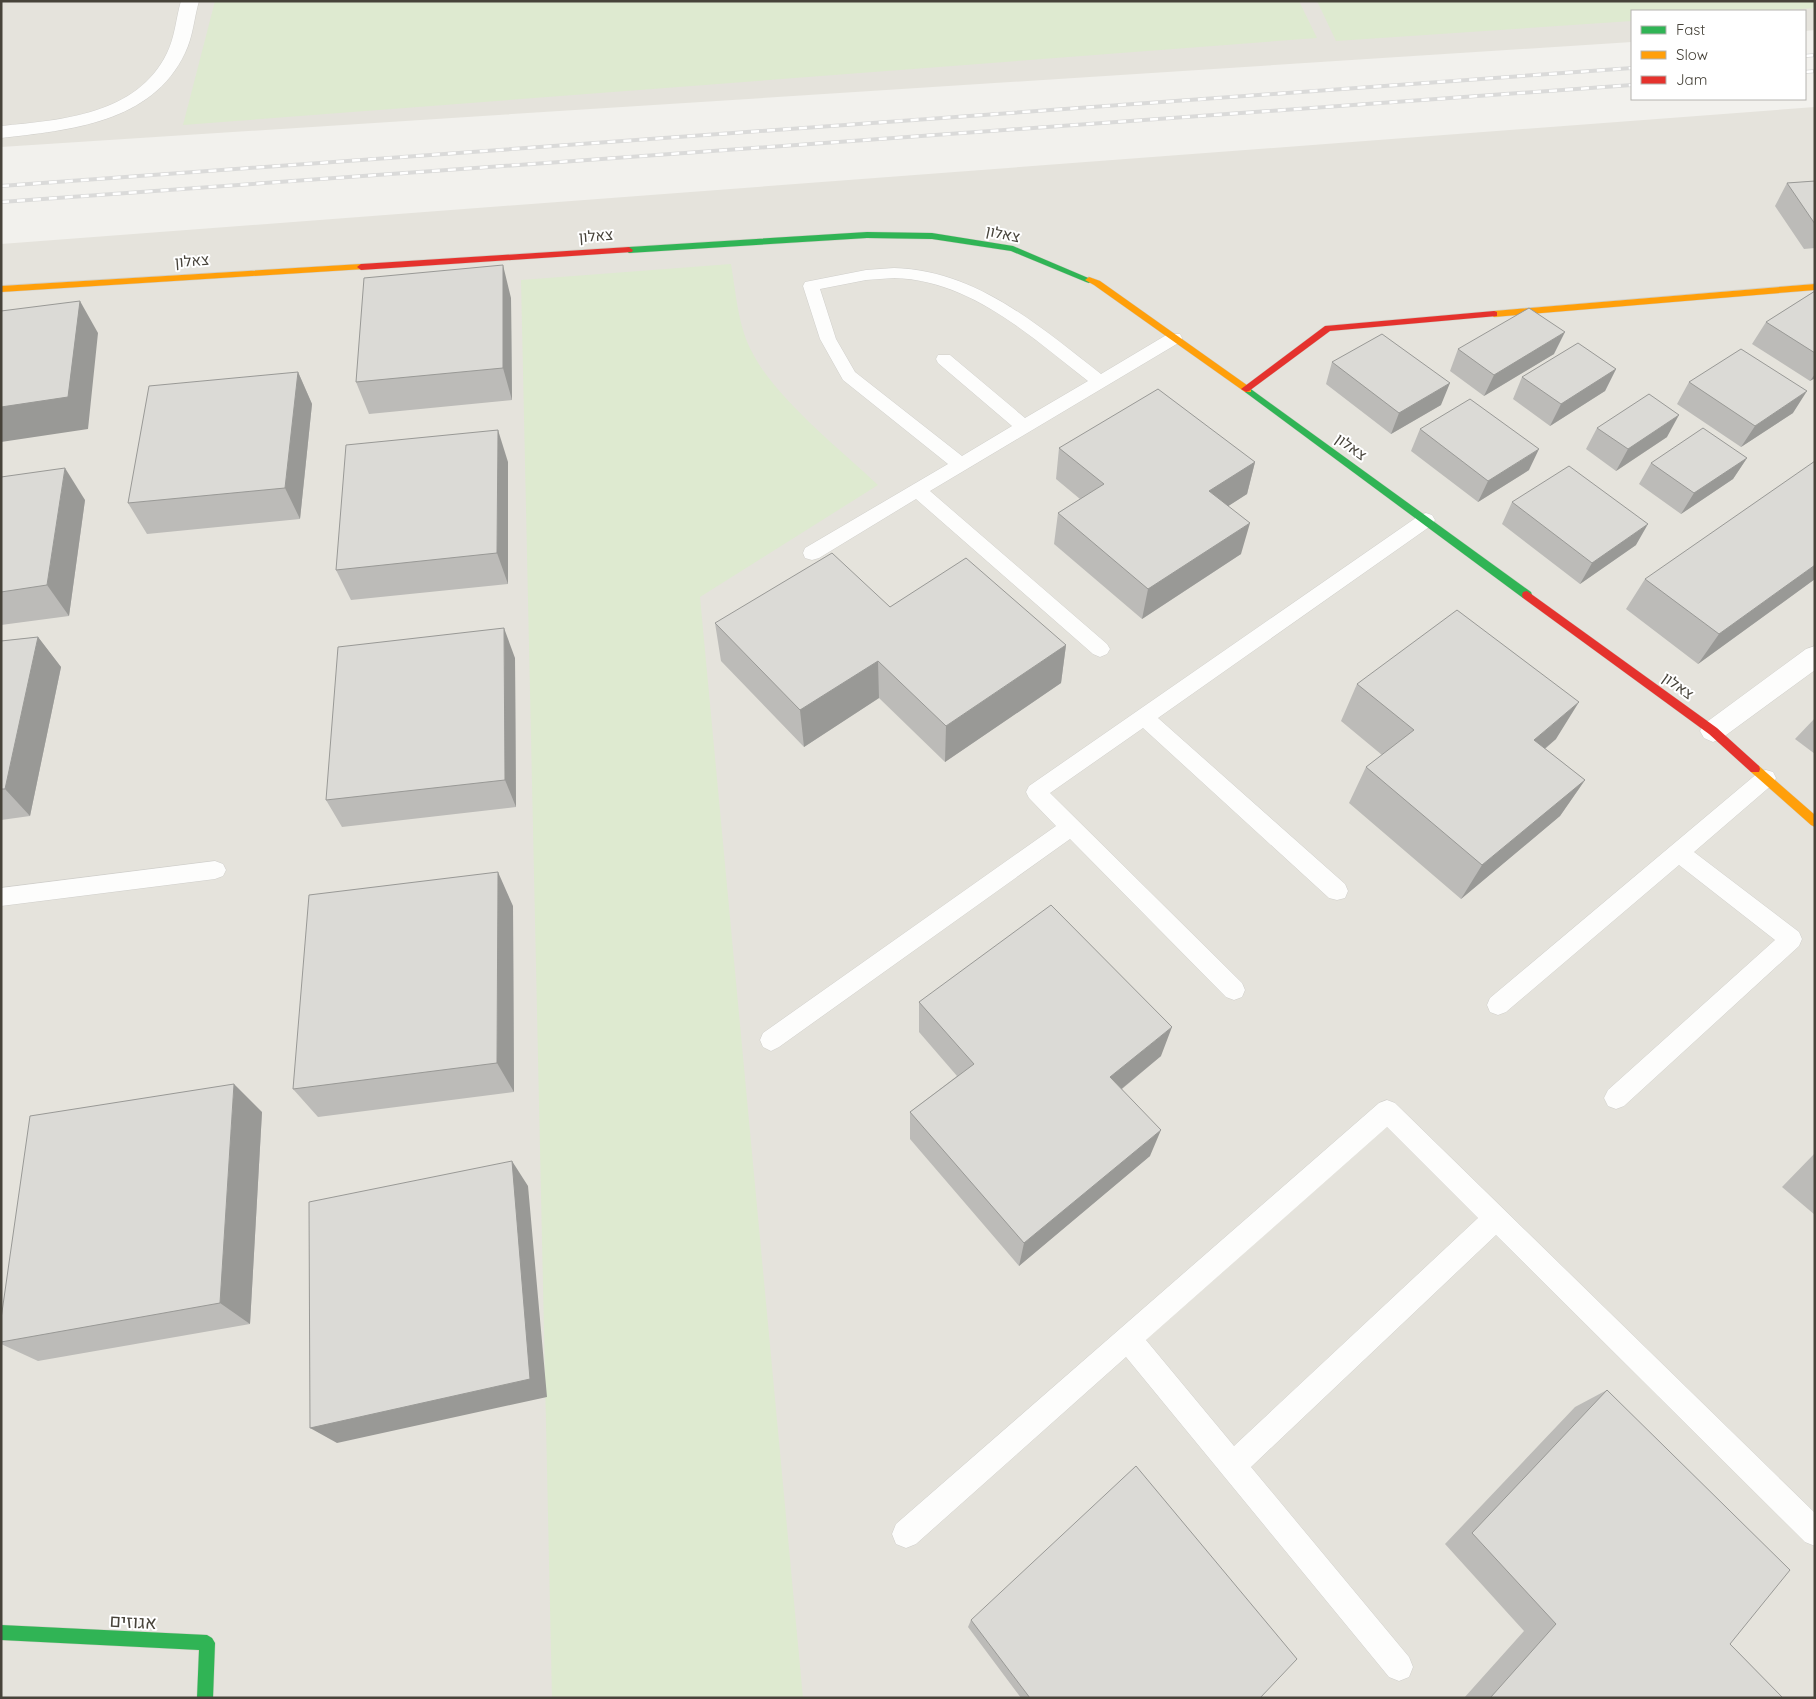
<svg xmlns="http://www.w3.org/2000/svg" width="1816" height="1699" font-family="Quicksand,Heebo,sans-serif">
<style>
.residential{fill:#e5e3dc}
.green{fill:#deead0}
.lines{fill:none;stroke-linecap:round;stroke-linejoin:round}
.lane-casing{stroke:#d0cfcb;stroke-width:1}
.street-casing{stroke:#d0cfcb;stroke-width:1}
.fast-casing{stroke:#d0cec5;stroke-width:1}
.slow-casing{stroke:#d0cec5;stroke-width:1}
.jam-casing{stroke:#d0cec5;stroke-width:1}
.lane{fill:#fdfdfc;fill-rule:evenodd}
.street{fill:#fdfdfc;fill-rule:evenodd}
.fast{fill:#30b455;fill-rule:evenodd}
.slow{fill:#ff9f0a;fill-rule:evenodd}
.jam{fill:#e5322d;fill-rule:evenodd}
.rail-casing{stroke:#dadad9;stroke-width:4}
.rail{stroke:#fff;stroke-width:2.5;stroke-dasharray:8;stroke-linecap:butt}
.wall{fill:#bcbbb8}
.shaded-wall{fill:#999996}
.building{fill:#dbdad6;stroke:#999996}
.labels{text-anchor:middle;stroke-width:4;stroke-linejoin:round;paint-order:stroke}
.street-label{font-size:15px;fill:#47433a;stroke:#fff}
.near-street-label{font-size:18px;fill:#47433a;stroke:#fff}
</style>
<rect width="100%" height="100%" fill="#f2f1ed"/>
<path class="residential" d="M1 1H1815V30L1805 31V11H1632V42L1 147Z
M1815 107V1698H1V244Z"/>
<path class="green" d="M215 1H1299L1317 38 183 125Z
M1317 1H1815V8L1772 11H1632V21L1336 41Z
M731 264C736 293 738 326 752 352 775 398 840 449 878 485L700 597 803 1698H552L521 280Z"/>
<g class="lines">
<defs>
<path id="lane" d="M894 268C976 270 1039 326 1101 374L1168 334H1180L1182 338 1180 342 930 491 1107 644 1110 649 1107 654 1100 657 1093 654 916 499 819 558 812 560 805 558 803 553 805 548 948 464 843 380 820 339 803 286 805 282 866 270ZM894 278C971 280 1031 337 1088 381L1025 418 950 355H938L936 359 938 363 1012 426 962 456 855 372 836 339 820 289 866 280Z
M1426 513 1432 515 1435 520 1432 525 1158 718 1345 884 1348 891 1345 898 1337 900 1329 898 1143 728 1050 793 1242 983 1245 990 1242 997 1234 1000 1226 997 1070 839 779 1047 771 1051 763 1047 760 1040 763 1033 1056 826 1029 798 1026 792 1029 786 1420 515Z
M1766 770 1773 772 1776 778 1773 784 1694 852 1799 932 1802 939 1799 946 1624 1106 1616 1109 1608 1106 1604 1098 1608 1090 1775 940 1679 865 1506 1012 1498 1015 1490 1012 1487 1005 1490 998 1759 772Z
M215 861 223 864 226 870 223 876 215 879 1 906V888Z
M1387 1100 1395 1103 1815 1513V1546L1805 1542 1496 1235 1251 1467 1409 1657 1413 1667 1409 1677 1399 1681 1389 1677 1126 1357 916 1544 906 1548 896 1544 892 1534 896 1524 1379 1103ZM1387 1127 1478 1218 1234 1446 1146 1340Z"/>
<path id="street" d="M181 1H199C194 18 193 37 185 53 152 123 70 130 1 138V126C61 120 137 115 167 53 175 37 176 18 181 1Z
M1815 646V670L1722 738 1713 742 1704 738 1700 731 1704 724 1806 649Z"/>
<path id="fast" d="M867 232 932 233 1013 246 1093 280 1089 283 1086 282 1011 251 932 239 867 238 629 253 625 250 629 247Z
M1248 387 1531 592 1532 595 1531 598H1523L1245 392V388Z
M1 1625 207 1635 212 1638 215 1643 213 1698H197L199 1650 1 1640Z"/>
<path id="slow" d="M361 264 364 265V269L1 292V286Z
M1089 277 1100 281 1251 388V392H1245L1094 285 1085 280Z
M1815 284V290L1494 317 1490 314 1494 311Z
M1755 765 1759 766 1815 815V827L1811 825 1751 772 1750 769 1751 766Z"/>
<path id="jam" d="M629 247 633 250 632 252 361 270 357 267 361 264Z
M1494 311 1497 312V316L1330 331 1249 391 1246 392 1241 389 1325 326Z
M1527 591 1717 728 1759 766 1760 769 1759 772H1751L1709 734 1523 598 1522 595 1523 592Z"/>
</defs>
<use href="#lane" class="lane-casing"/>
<use href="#street" class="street-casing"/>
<use href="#fast" class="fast-casing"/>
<use href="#slow" class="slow-casing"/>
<use href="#jam" class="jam-casing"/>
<use href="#lane" class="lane"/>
<use href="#street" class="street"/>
<use href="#fast" class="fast"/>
<use href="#slow" class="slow"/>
<use href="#jam" class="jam"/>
<defs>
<path id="rail" d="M1805 56 1815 55
M1805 72 1815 71
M1 186 1632 68
M1 202 1632 85"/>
</defs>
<use href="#rail" class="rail-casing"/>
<use href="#rail" class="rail"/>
</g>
<path class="wall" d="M1815 181V248L1804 249 1775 206 1787 183Z
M1815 291V378L1810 381 1752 344 1766 322Z
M511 298 512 400 369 414 356 382Z
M1458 349 1554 354 1484 396 1450 371Z
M1332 362 1441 405 1391 434 1326 384Z
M1616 369 1605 391 1550 426 1513 399 1522 377Z
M298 372 312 404 300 519 147 534 128 503Z
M1689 382 1793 413 1741 447 1677 404Z
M1597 428 1667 437 1616 471 1586 449Z
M1420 429 1529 470 1478 502 1411 451Z
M1059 448 1255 462 1247 494 1228 506 1241 554 1142 619 1054 544 1058 513 1080 499 1056 479Z
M1747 458 1733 479 1681 514 1639 484 1651 463Z
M508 462V584L351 600 336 570Z
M1 477 85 500 69 616 1 625Z
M1512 502 1636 545 1580 584 1502 524Z
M1645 579H1815L1698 664 1626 609Z
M890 607 1066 645 1061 683 945 762 879 698 804 747 721 661 715 623Z
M38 637 61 667 30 816 1 820V641Z
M515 658 516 807 342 827 326 800Z
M1357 684 1556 739 1545 749 1585 780 1560 816 1461 899 1349 803 1366 767 1382 755 1341 721Z
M1815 718V754L1795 739Z
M513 906 514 1092 318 1117 293 1089Z
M919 1002 1161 1056 1122 1089 1150 1156 1019 1266 910 1139V1112L957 1076 919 1032Z
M262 1112 250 1324 38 1361 1 1344V1319Z
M1815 1153V1215L1782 1187Z
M1607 1390 1730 1644 1783 1698H1464L1524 1631 1445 1544 1575 1407Z
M971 1620 1260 1698H1021L968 1627Z"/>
<path class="shaded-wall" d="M503 265 511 298 512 400 503 368Z
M80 301 98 333 88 429 1 442V407Z
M1565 332 1554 354 1484 396 1494 375Z
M1616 369 1605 391 1550 426 1561 404Z
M298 372 312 404 300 519 285 488Z
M1815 374V378L1810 381Z
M1450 383 1441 405 1391 434 1399 413Z
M1807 391 1793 413 1741 447 1755 426Z
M1679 415 1667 437 1616 471 1628 449Z
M498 430 508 462V584L497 553Z
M1539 449 1529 470 1478 502 1488 481Z
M1747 458 1733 479 1681 514 1694 493Z
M1255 462 1247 494 1202 523 1209 491Z
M65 468 85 500 69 616 47 585Z
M1250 523 1241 554 1142 619 1148 589Z
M1648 524 1636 545 1580 584 1592 563Z
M1815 565V579L1698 664 1719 634Z
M504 628 515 658 516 807 505 780Z
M38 637 61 667 30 816 5 789Z
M1066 645 1061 683 945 762 946 726Z
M878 661 879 698 804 747 800 710Z
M1579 702 1556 739 1512 776 1534 740Z
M1585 780 1560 816 1461 899 1482 865Z
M498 872 513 906 514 1092 497 1063Z
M1172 1027 1161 1056 1102 1105 1110 1077Z
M234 1084 262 1112 250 1324 220 1303Z
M1161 1130 1150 1156 1019 1266 1024 1243Z
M512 1161 528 1186 547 1397 337 1443 310 1428Z"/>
<path class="building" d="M1815 181V224L1787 183Z
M503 265V368L356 382 364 278Z
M1815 291V353L1766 322Z
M80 301 68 397 1 407V311Z
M1529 308 1565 332 1494 375 1458 349Z
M1382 334 1450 383 1399 413 1332 362Z
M1578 343 1616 369 1561 404 1522 377Z
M1741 349 1807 391 1755 426 1689 382Z
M298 372 285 488 128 503 149 386Z
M1158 389 1255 462 1209 491 1250 523 1148 589 1058 513 1104 484 1059 448Z
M1649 394 1679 415 1628 449 1597 428Z
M1470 399 1539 449 1488 481 1420 429Z
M1703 428 1747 458 1694 493 1651 463Z
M498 430 497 553 336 570 346 445Z
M1815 461V565L1719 634 1645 579Z
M1569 466 1648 524 1592 563 1512 502Z
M65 468 47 585 1 592V477Z
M832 553 890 607 966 558 1066 645 946 726 878 661 800 710 715 623Z
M1457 610 1579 702 1534 740 1585 780 1482 865 1366 767 1414 730 1357 684Z
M504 628 505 780 326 800 338 647Z
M38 637 5 789H1V641Z
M498 872 497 1063 293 1089 309 895Z
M1051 905 1172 1027 1110 1077 1161 1130 1024 1243 910 1112 974 1064 919 1002Z
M234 1084 220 1303 1 1342V1319L30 1116Z
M512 1161 530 1379 310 1428 309 1202Z
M1607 1390 1790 1570 1730 1644 1783 1698H1491V1697L1556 1624 1472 1533Z
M1136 1466 1297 1659 1260 1698H1030L971 1620Z"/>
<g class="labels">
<g class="street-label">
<text transform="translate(1003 234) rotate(12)" y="5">צאלון</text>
<text transform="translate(596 236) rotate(-4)" y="5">צאלון</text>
<text transform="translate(192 261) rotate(-4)" y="5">צאלון</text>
<text transform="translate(1351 447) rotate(36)" y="5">צאלון</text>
<text transform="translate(1678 686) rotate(36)" y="5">צאלון</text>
</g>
<g class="near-street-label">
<text transform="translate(133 1622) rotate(3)" y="6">אגוזים</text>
</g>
</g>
<rect width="1816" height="1699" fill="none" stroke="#47433a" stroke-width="5"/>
<rect x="1631" y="10" width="175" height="90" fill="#ffffff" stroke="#b5b4b0"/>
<rect x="1641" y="26" width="25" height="8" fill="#30b455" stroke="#b5b4b0"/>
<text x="1676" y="35" font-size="15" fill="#47433a">Fast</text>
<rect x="1641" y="51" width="25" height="8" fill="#ff9f0a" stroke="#b5b4b0"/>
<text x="1676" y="60" font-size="15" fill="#47433a">Slow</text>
<rect x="1641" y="76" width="25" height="8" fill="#e5322d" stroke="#b5b4b0"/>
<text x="1676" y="85" font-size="15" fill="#47433a">Jam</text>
</svg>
